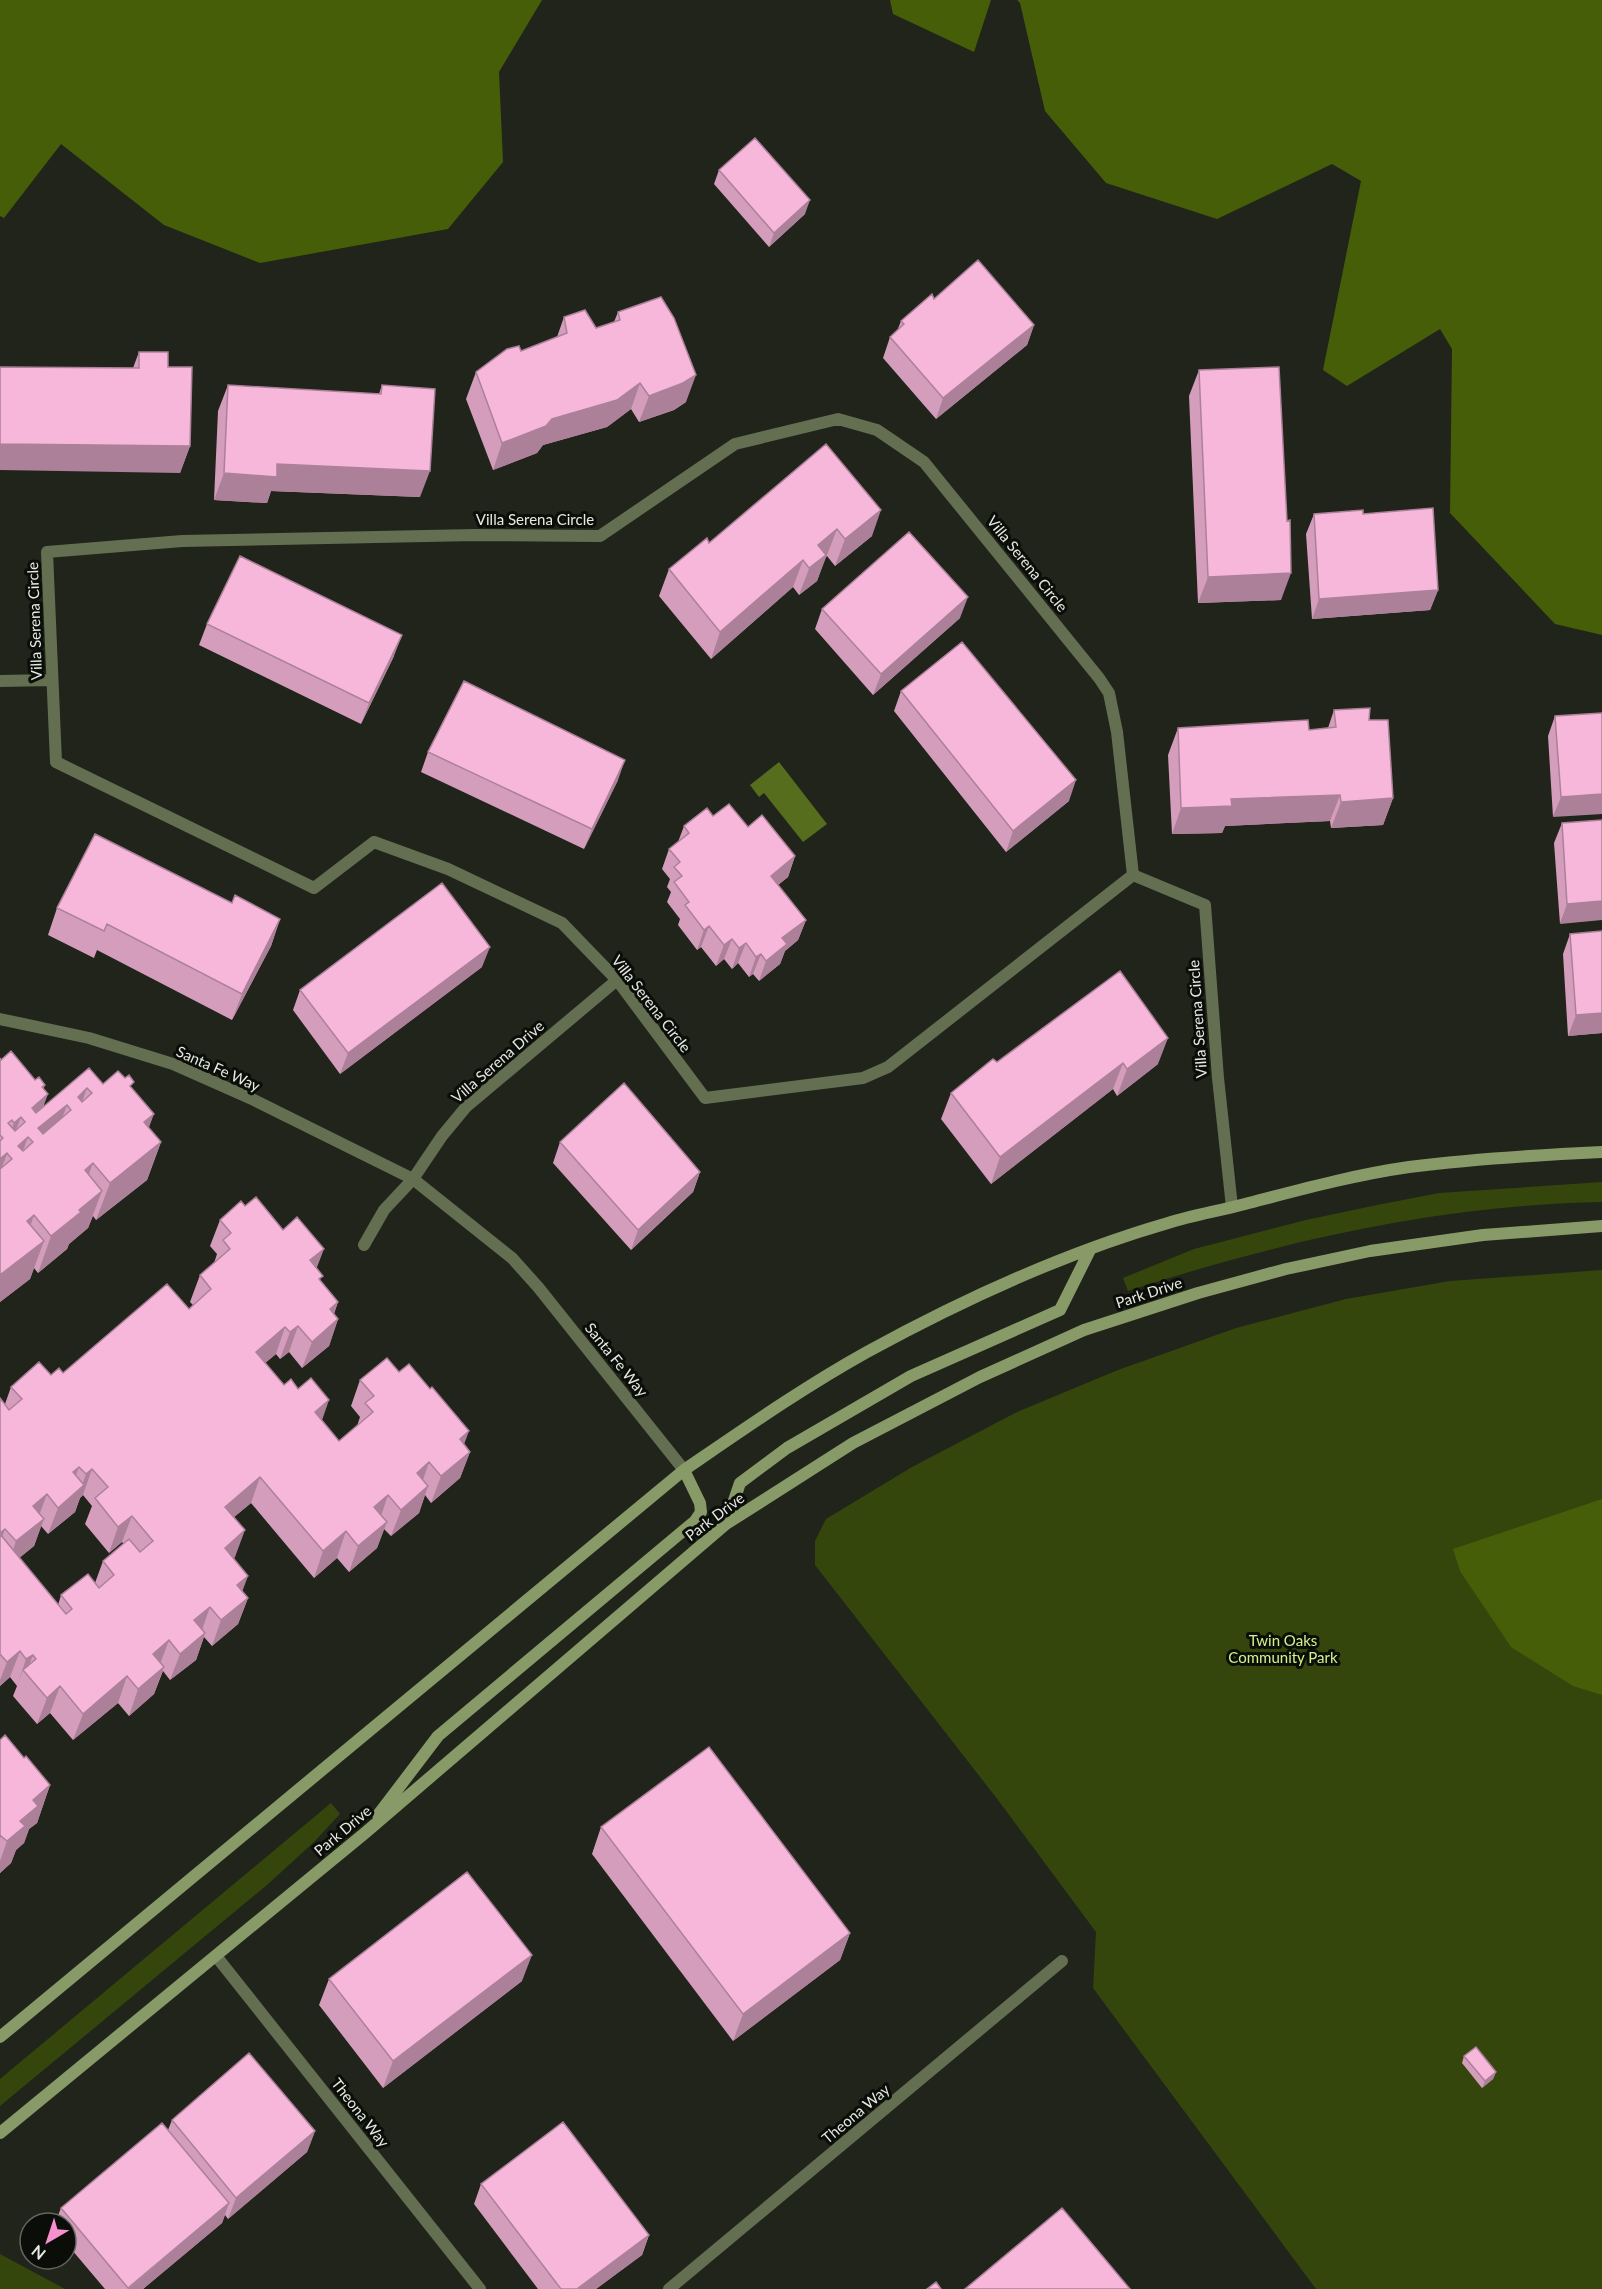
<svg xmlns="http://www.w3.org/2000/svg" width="1602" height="2289" font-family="Lato,sans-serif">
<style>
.green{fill:#35460d}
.forest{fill:#475e08}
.water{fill:#556d1d}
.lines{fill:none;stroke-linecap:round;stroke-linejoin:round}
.minor{stroke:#636f50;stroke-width:12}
.secondary{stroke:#889a68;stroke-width:12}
.wall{fill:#d49dbc;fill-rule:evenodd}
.shaded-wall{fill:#ac8099}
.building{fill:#f6b7db;stroke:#ac8099;stroke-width:1.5;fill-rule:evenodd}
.labels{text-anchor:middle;stroke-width:6;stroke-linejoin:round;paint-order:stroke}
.street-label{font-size:15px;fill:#e7e9e3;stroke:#0b0d08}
.park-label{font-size:15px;fill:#d0f48b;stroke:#0b0d08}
</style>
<rect width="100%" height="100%" fill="#20241a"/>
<path class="green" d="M1602 1182V1202C1441 1205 1281 1241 1128 1291L1123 1278 1194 1249 1306 1220 1377 1205 1439 1193Z
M1602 1270V2289H1316L1093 1988 1096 1932 998 1800 815 1565V1541L826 1519 912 1467 1017 1412 1118 1370 1236 1328 1346 1299 1450 1281Z
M331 1803 340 1814 314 1842 267 1885 0 2106V2079Z
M0 2254 65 2289H0Z"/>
<path class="forest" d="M0 0H542L499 72 503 162 448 229 260 263 164 225 61 144 4 218 0 216Z
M890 0H991L974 52 893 14Z
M1017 0H1602V635L1555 624 1450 513 1452 349 1440 329 1347 386 1323 370 1361 181 1332 164 1217 219 1106 183 1045 111 1020 3Z
M1602 1499V1695L1573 1686 1511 1647 1460 1571 1453 1549Z"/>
<path class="water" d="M779 762 827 824 803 842 764 793 759 797 750 785Z"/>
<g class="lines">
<path class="minor" d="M838 419 877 430 924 462 1099 678 1109 693 1117 732 1133 875 888 1067 863 1078 705 1098 617 980 562 923 448 869 374 842 314 888 56 762 47 552 182 541 475 535 600 536 735 444Z
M0 681 52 680
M1133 875 1205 905 1218 1078 1232 1207
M0 1019 89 1038 173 1064 252 1099 413 1179 512 1258 538 1287 684 1470
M364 1245 384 1210 413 1179 442 1136 466 1107 617 980
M216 1956 480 2289
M669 2289 1062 1961"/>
<path class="secondary" d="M726 1524 740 1483 787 1448 911 1376 1060 1310 1090 1250
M378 1815 438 1736 695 1521 701 1512 700 1503 684 1470
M0 2037 684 1470C744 1429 804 1387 867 1352 962 1300 1064 1253 1168 1223 1193 1215 1219 1211 1245 1204 1299 1190 1353 1175 1409 1167 1473 1159 1537 1155 1602 1152
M0 2133 365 1833 726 1524 853 1443 980 1377 1084 1330 1198 1293 1286 1269 1370 1251 1483 1235 1602 1226"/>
</g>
<path class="wall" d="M719 170 805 214 769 247 714 184Z
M934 299 1034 325 1027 345 936 419 883 358 890 337 897 331 901 321Z
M618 312 686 402 674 410 639 422 631 409 607 427 543 445 537 453 493 470 466 399 476 372 521 351 557 337 564 317 596 328 614 322Z
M139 352 168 367 190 446 180 473 133 368Z
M1199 370 1287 521 1281 600 1198 603 1189 396Z
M228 385 379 394 382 385 420 497 271 491 267 503 214 500 218 411Z
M826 444 872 536 835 566 827 556 825 558 817 581 799 595 793 587 711 659 659 596 669 569 709 543Z
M1314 514H1363L1438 590 1430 610 1312 619 1306 534Z
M822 609 960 618 873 695 815 629Z
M207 624 394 656 361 724 199 645Z
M901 691 1069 801 1006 852 894 711Z
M1334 710 1369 720 1393 798 1383 825 1331 828 1330 821 1225 826 1222 833 1172 834 1168 755 1178 728 1309 730 1328 728Z
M1602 713 1553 817 1548 736 1555 716Z
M428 752 618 780 584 849 421 772Z
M713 816 748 827 795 856 788 877 778 885 806 920 798 940 785 951 780 964 759 981 753 974 749 977 738 963 732 969 724 959 716 966 701 947 697 950 678 925 680 919 667 902 671 892 667 887 670 879 662 869 669 849 678 842 684 826Z
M1602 820 1560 924 1554 843 1562 823Z
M232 903 280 919 271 946 232 1020 97 950 94 958 48 935 57 908Z
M1570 934 1602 1033 1568 1036 1563 954Z
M482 967 340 1074 293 1010 300 990Z
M1120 971 1158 1064 1117 1096 1113 1089 991 1184 941 1119 951 1093 997 1062Z
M0 1058 43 1089 44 1106 89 1068 103 1084 132 1088 149 1128 161 1142 147 1180 96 1220 93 1216 88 1228 69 1244 67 1249 38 1273 34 1268 30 1279 0 1302Z
M560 1142 700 1172 693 1192 631 1250 553 1163Z
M245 1206 317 1268 321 1282 338 1302 334 1314 338 1319 329 1346 302 1368 289 1352 280 1359 276 1354 265 1363 284 1385 322 1420 339 1441 357 1426 360 1417 351 1406 360 1380 464 1444 470 1452 460 1478 431 1503 425 1495 419 1513 391 1536 384 1529 377 1548 349 1572 337 1558 314 1578 251 1503 234 1517 235 1557 233 1559 243 1592 248 1598 238 1624 212 1646 204 1637 196 1660 170 1680 163 1671 154 1694 129 1716 118 1703 73 1740 50 1713 37 1724 13 1696 17 1686 10 1677 0 1686V1398L5 1404 11 1387 51 1375 63 1373 189 1309 193 1305 190 1302 200 1275 214 1263 217 1254 210 1246 220 1220ZM83 1495 92 1506 85 1524 109 1553 122 1542 124 1544 103 1561 95 1583 61 1595 58 1605 19 1558 34 1546 41 1526 48 1534 75 1512 80 1498Z
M0 1740 24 1758 50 1785 37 1823 29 1829 24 1843 16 1850 11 1863 0 1873Z
M601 1827 850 1933 840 1960 733 2041 592 1854Z
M329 1979 522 1981 383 2088 319 2005Z
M1464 2056 1496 2072 1493 2079 1482 2088 1462 2063Z
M172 2120 315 2131 307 2152 228 2219 225 2215 222 2223 143 2289H105L66 2243V2223H55L61 2208 168 2130Z
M481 2184 649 2235 642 2255 596 2289H538L474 2204Z"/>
<path class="shaded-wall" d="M810 200 805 214 769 247 774 233Z
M1034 325 1027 345 936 419 943 398Z
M696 375 686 402 674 410 639 422 649 396Z
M640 383 631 409 607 427 543 445 537 453 493 470 502 443 552 419Z
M0 444 190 446 180 473 0 470Z
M277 464 430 471 420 497 271 491 267 503 214 500 224 473Z
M881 510 872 536 835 566 845 539Z
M837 529 817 581 799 595 818 545Z
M803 560 793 587 711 659 720 632Z
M1291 573 1281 600 1198 603 1208 577Z
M1438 590 1430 610 1312 619 1319 599Z
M968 597 960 618 873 695 881 674Z
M402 635 394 656 361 724 369 703Z
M625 760 618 780 584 849 592 829Z
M1076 780 1069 801 1006 852 1013 831Z
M1602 794V814L1553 817 1561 797Z
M1340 795 1330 821 1225 826 1222 833 1172 834 1181 808 1231 799Z
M1393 798 1383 825 1331 828 1341 802Z
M795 856 788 877 764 896 771 876Z
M1602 901V920L1560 924 1567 904Z
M280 919 271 946 232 1020 242 994Z
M806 920 798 940 785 951 780 964 759 981 766 961 782 938Z
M709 926 701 947 697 950 704 930Z
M732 939 724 959 716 966 724 945Z
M746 943 738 963 732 969 739 948Z
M490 947 482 967 340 1074 348 1053Z
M761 954 753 974 749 977 756 957Z
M1602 1013V1033L1568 1036 1576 1015Z
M1168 1038 1158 1064 1117 1096 1127 1069Z
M1123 1063 1113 1089 991 1184 1000 1157Z
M45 1085 38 1103 48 1094 34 1132 32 1108 42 1087Z
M87 1088 74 1125 78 1097Z
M67 1105 53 1143 24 1166 38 1128Z
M154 1114 140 1151 144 1122Z
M21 1117 7 1154 0 1172V1159L14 1123Z
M28 1137 14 1175 18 1146Z
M161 1142 147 1180 96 1220 110 1183Z
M93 1163 79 1201 85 1170Z
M700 1172 693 1192 631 1250 638 1230Z
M102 1191 88 1228 69 1244 67 1249 38 1273 51 1236 79 1210Z
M34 1215 21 1253 27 1221Z
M44 1241 30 1279 0 1302V1275Z
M324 1249 314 1275 310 1260Z
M338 1302 329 1327 338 1319 329 1346 302 1368 312 1342 330 1309Z
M298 1326 289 1352 280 1359 290 1332Z
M285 1327 276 1354 246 1379 256 1352Z
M329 1400 320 1426 315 1412Z
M469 1431 459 1458 460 1439Z
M470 1452 460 1478 431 1503 441 1476Z
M429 1462 420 1489 417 1473Z
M79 1467 69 1493 73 1472Z
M92 1469 83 1495 80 1498 75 1512 48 1534 58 1508 81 1488 86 1474Z
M260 1477 251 1503 215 1533 225 1507Z
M428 1486 419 1513 391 1536 401 1510Z
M47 1494 37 1521 33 1506Z
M388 1495 379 1522 374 1507Z
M132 1516 122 1542 109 1553 118 1527Z
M44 1519 34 1546 7 1568 16 1541Z
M387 1522 377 1548 349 1572 358 1546Z
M5 1529 0 1543V1533Z
M245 1530 235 1557 215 1574 225 1548Z
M346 1531 337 1558 314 1578 323 1551Z
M248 1576 238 1603 237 1585Z
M248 1598 238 1624 212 1646 221 1620Z
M210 1607 201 1633 194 1620Z
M205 1633 196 1660 170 1680 180 1654Z
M169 1640 159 1667 153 1654Z
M20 1651 10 1677 0 1686V1680L7 1662Z
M33 1655 26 1673 23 1670 17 1686 26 1659Z
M164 1667 154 1694 129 1716 138 1689Z
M127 1676 118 1703 73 1740 83 1714Z
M60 1686 50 1713 37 1724 47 1698Z
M50 1785 37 1823 29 1829 24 1843 16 1850 11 1863 0 1873V1861L7 1841 33 1800Z
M850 1933 840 1960 733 2041 743 2014Z
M532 1955 522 1981 383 2088 393 2061Z
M1496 2072 1493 2079 1482 2088 1485 2081Z
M315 2131 307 2152 228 2219 236 2198Z
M229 2203 222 2223 143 2289H128Z
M649 2235 642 2255 596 2289H577Z"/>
<path class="building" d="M755 138 810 200 774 233 719 170Z
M978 260 1034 325 943 398 890 337 904 324 901 321 932 294 934 299Z
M661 297 674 318 696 375 683 383 649 396 640 383 617 400 552 419 546 426 502 443 476 372 507 349 519 346 521 351 567 333 564 317 585 310 596 328 620 320 618 312Z
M139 352H168V367H192L190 446 0 444V367L139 368Z
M1279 367 1287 521 1290 520 1291 573 1208 577 1199 370Z
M228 385 381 394 382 385 435 389 430 471 277 464V477L224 473Z
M826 444 881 510 845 539 837 529 818 545 826 555 809 568 803 560 720 632 669 569 707 538 709 543Z
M1433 508 1438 590 1319 599 1314 514 1363 510V514Z
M909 532 968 597 881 674 822 609Z
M240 556 402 635 369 703 207 624Z
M962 642 1076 780 1013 831 901 691Z
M464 681 625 760 592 829 428 752Z
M1370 708 1369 720H1388L1393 798 1341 802 1340 795 1231 799 1232 806 1181 808 1178 728 1308 720 1309 730 1336 727 1334 710Z
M1602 713V794L1561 797 1555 716Z
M729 804 748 827 762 815 795 856 771 876 806 920 782 938 787 944 766 961 761 954 756 957 746 943 739 948 732 939 724 945 709 926 704 930 685 905 689 902 674 882 682 876 674 867 680 862 669 849 689 833 684 826 707 808 713 816Z
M1602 820V901L1567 904 1562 823Z
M95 834 232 903 235 895 280 919 242 994 107 924 104 931 57 908Z
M442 883 490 947 348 1053 300 990Z
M1602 931V1013L1576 1015 1570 934Z
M1120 971 1168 1038 1127 1069 1123 1063 1000 1157 951 1093 993 1059 997 1062Z
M11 1051 35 1080 39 1077 45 1085 42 1087 48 1094 32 1108 36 1113 89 1068 103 1084 118 1071 125 1078 129 1075 134 1082 130 1086 154 1114 144 1122 161 1142 110 1183 93 1163 85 1170 102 1191 79 1210 81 1212 51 1236 34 1215 27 1221 44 1241 0 1275V1169L12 1159 7 1153 0 1159V1141L3 1138 0 1135V1058L1 1060ZM87 1088 92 1093 82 1102 78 1097ZM67 1105 71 1110 43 1134 38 1128ZM21 1117 25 1122 15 1131 8 1123 12 1120 14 1123ZM28 1137 33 1142 23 1151 18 1146Z
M624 1083 700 1172 638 1230 560 1142Z
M256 1197 283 1230 297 1217 324 1249 310 1260 323 1276 319 1279 338 1302 330 1309 338 1319 312 1342 298 1326 290 1332 285 1327 256 1352 284 1385 291 1379 298 1389 311 1378 329 1400 315 1412 339 1441 373 1412 365 1403 374 1396 360 1380 387 1358 399 1372 409 1364 430 1389 432 1387 469 1431 460 1439 470 1452 441 1476 429 1462 417 1473 428 1486 401 1510 388 1495 374 1507 387 1522 358 1546 346 1531 323 1551 260 1477 225 1507 245 1530 225 1548 248 1576 237 1585 248 1598 221 1620 210 1607 194 1620 205 1633 180 1654 169 1640 153 1654 164 1667 138 1689 127 1676 83 1714 60 1686 47 1698 23 1670 36 1659 33 1655 26 1659 20 1651 7 1662 0 1654V1534L66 1614 72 1609 61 1595 88 1574 99 1588 114 1575 103 1561 129 1539 140 1552 153 1541 132 1516 118 1527 95 1498 108 1487 92 1469 86 1474 79 1467 73 1472 84 1485 58 1508 47 1494 33 1506 44 1519 16 1541 5 1529 0 1533V1398L9 1410 22 1399 11 1387 39 1362 51 1375 59 1368 63 1373 167 1284 189 1309 211 1289 200 1275 230 1249 223 1240 231 1233 220 1220 241 1201 245 1206Z
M5 1735 24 1758 26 1756 50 1785 33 1800 38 1806 20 1821 25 1826 7 1841 1 1836 0 1837V1740Z
M709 1747 850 1933 743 2014 601 1827Z
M467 1872 532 1955 393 2061 329 1979Z
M1476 2047 1496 2072 1485 2081 1464 2056Z
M249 2053 315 2131 236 2198 172 2120Z
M563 2122 649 2235 577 2289H561L481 2184Z
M162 2123 229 2203 128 2288 61 2208Z
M1062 2208 1130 2289H965Z
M936 2282 941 2289H927Z"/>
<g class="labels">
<g class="street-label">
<text x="535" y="525">Villa Serena Circle</text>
<text transform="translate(1027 564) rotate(51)" y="5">Villa Serena Circle</text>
<text transform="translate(35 621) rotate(-92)" y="5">Villa Serena Circle</text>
<text transform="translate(651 1004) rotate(52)" y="5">Villa Serena Circle</text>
<text transform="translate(1198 1019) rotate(-94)" y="5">Villa Serena Circle</text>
<text transform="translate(498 1062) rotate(-41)" y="5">Villa Serena Drive</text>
<text transform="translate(218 1069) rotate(24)" y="5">Santa Fe Way</text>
<text transform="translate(1149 1293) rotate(-18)" y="5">Park Drive</text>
<text transform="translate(616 1360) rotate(51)" y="5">Santa Fe Way</text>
<text transform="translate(715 1517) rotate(-37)" y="5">Park Drive</text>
<text transform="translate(343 1831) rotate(-40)" y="5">Park Drive</text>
<text transform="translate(360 2113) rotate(52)" y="5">Theona Way</text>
<text transform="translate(856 2114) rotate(-40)" y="5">Theona Way</text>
</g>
<g class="park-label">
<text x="1283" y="1646">Twin Oaks<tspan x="1283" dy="17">Community Park</tspan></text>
</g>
</g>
<g transform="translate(48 2241) rotate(219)"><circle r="28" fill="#0b0d08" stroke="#636560" stroke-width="1.5"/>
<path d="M0-4.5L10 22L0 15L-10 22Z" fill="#f690cf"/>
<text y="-9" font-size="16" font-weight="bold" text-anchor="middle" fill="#e7e9e3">N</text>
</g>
</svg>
